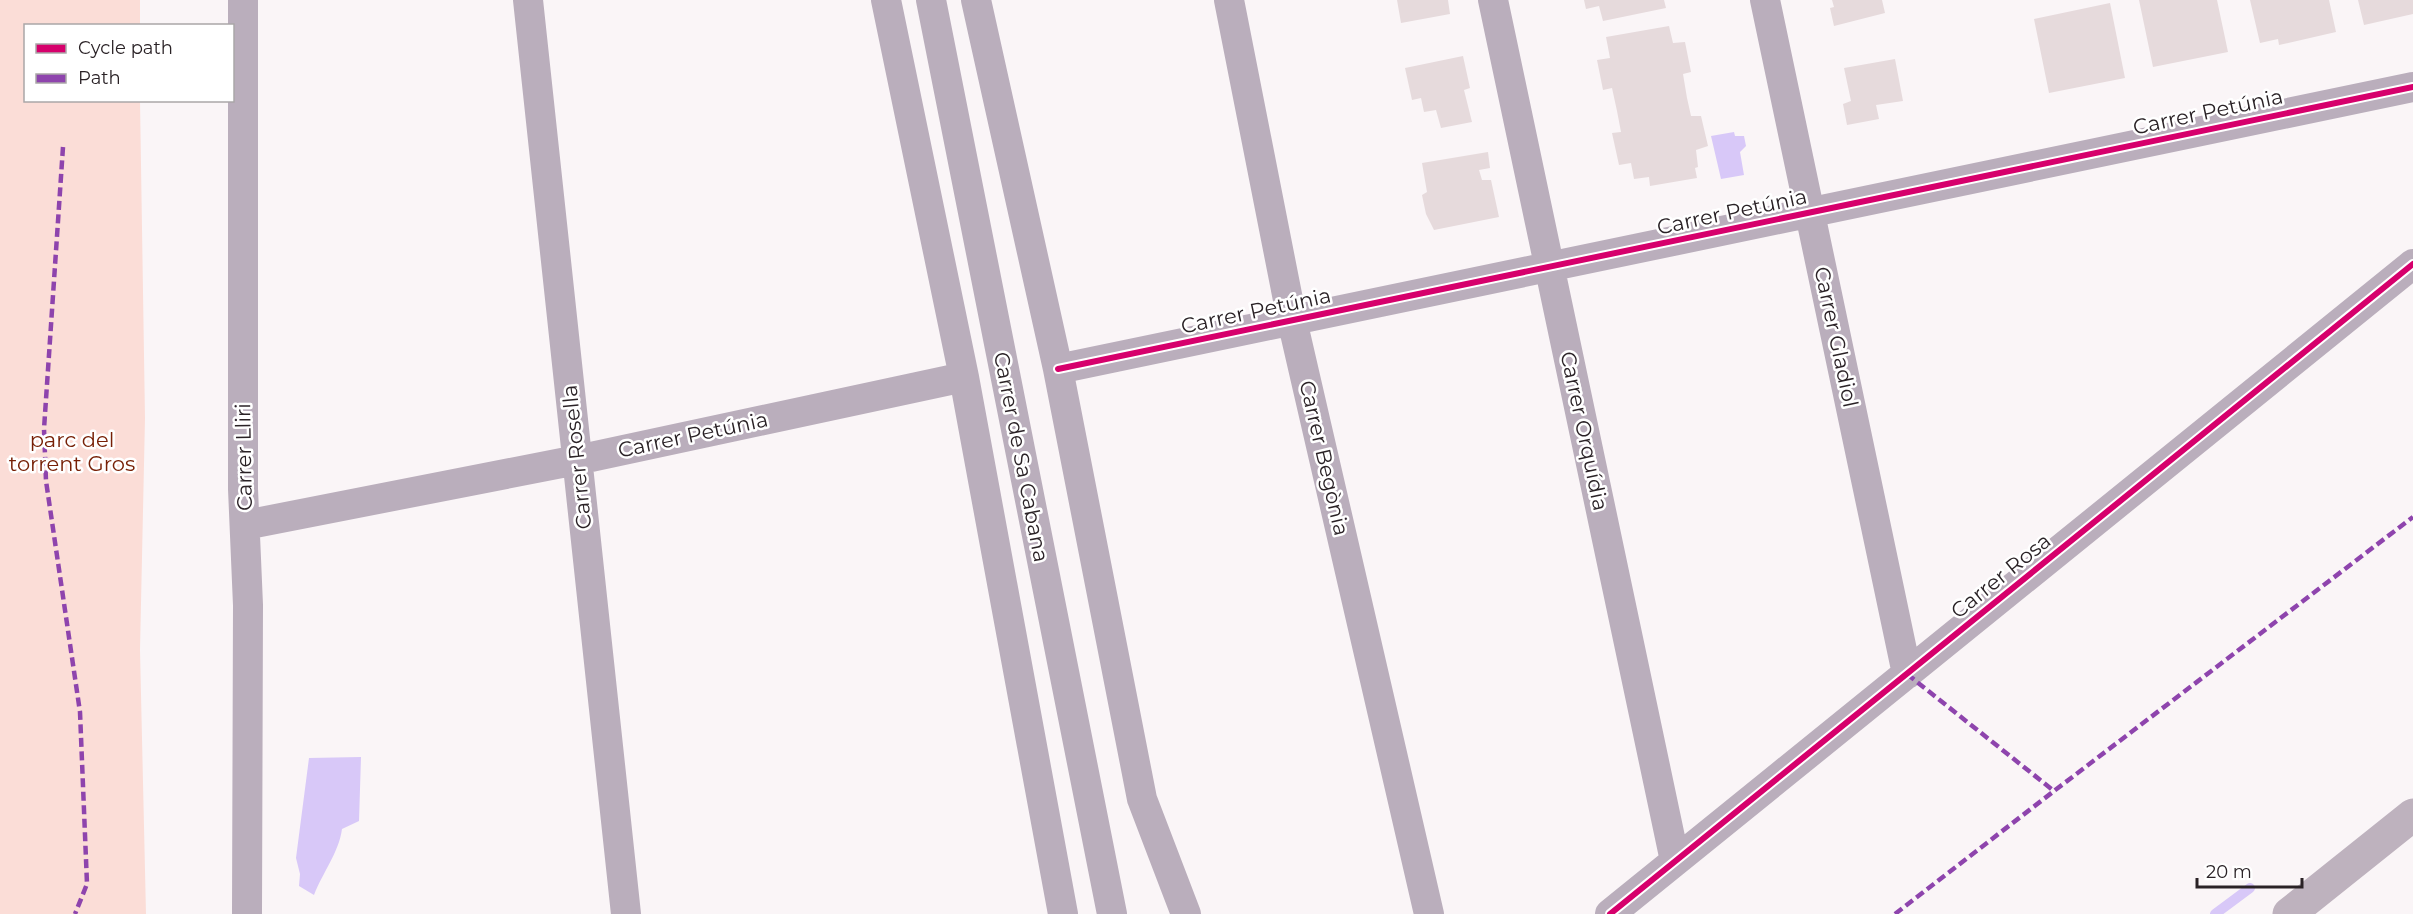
<svg xmlns="http://www.w3.org/2000/svg" width="2413" height="914" font-family="Montserrat,sans-serif">
<style>
.green{fill:#fbddd7}
.water{fill:#d8c8f8}
.lines{fill:none;stroke-linecap:round;stroke-linejoin:round}
.stream{stroke:#d8c8f8;stroke-width:10}
.building{fill:#e6dadc}
.minor{stroke:#baaebc;stroke-width:30}
.trunk{stroke:#beb2be;stroke-width:33}
.quiet{stroke:#8e44ad;stroke-width:4.5;stroke-dasharray:9 4.5;stroke-linecap:butt}
.cycleway-casing{stroke:#fff;stroke-width:10}
.cycleway{stroke:#d6006c;stroke-width:6}
.labels{text-anchor:middle;stroke-width:5;stroke-linejoin:round;paint-order:stroke}
.street-label{font-size:21px;fill:#2a2226;stroke:#fff}
.park-label{font-size:21px;fill:#772006;stroke:#fff}
</style>
<rect width="100%" height="100%" fill="#faf5f7"/>
<path class="green" d="M0 0H140V25L26 26V100L140 101 145 418 140 650 146 914H0Z"/>
<path class="water" d="M1734 132 1735 136H1744L1746 146 1740 152 1744 175 1721 179 1711 136Z
M361 757 359 821 342 829C339 852 323 872 314 895L299 886 300 874 296 858 309 758Z"/>
<g class="lines">
<path class="stream" d="M2215 914 2250 888"/>
</g>
<path class="building" d="M1397 0H1448L1450 14 1401 23Z
M1584 0H1664L1666 8 1603 21 1599 6 1586 9Z
M1832 0H1882L1885 13 1834 26 1830 8 1834 7Z
M2139 0H2217L2228 52 2153 67Z
M2250 0H2329L2336 32 2279 45 2278 39 2260 43Z
M2358 0H2413V14L2364 25Z
M2110 3 2125 78 2049 93 2034 19Z
M1669 26 1673 43 1685 42 1691 72 1683 74 1687 98 1691 116H1701L1708 146 1696 150 1698 167 1695 168 1697 178 1650 186 1649 177 1634 179 1631 163 1619 165 1612 133 1621 132 1617 111 1612 88 1603 90 1597 60 1610 58 1606 37Z
M1463 56 1470 88 1464 90 1472 122 1441 128 1436 110 1424 112 1421 98 1412 100 1405 68Z
M1895 59 1903 101 1876 105 1879 119 1847 125 1843 104 1851 101 1844 68Z
M1488 152 1490 168 1479 170 1482 180H1491L1499 217 1434 230 1426 214 1422 195 1427 192 1422 163Z"/>
<g class="lines">
<path class="minor" d="M243 0V489L248 605 247 914
M528 0 626 914
M886 0 964 377 1063 914
M931 0 1112 914
M976 0 1058 369 1142 799 1186 914
M1229 0 1292 320 1429 914
M1493 0 1675 861
M1765 0 1907 674
M1058 369 2413 87
M245 525 577 460 964 377
M1610 914 2413 264"/>
<path class="trunk" d="M2289 914 2413 815"/>
<path class="quiet" d="M63 147 44 429 46 481 80 712 87 884 75 914
M1907 674 2054 791 2413 517
M1895 914 2054 791"/>
<defs>
<path id="cycleway" d="M1058 369 2413 87
M1610 914 2413 264"/>
</defs>
<use href="#cycleway" class="cycleway-casing"/>
<use href="#cycleway" class="cycleway"/>
</g>
<g class="labels">
<g class="street-label">
<text transform="translate(2208 112) rotate(-12)" y="7">Carrer Petúnia</text>
<text transform="translate(1732 212) rotate(-12)" y="7">Carrer Petúnia</text>
<text transform="translate(1256 311) rotate(-12)" y="7">Carrer Petúnia</text>
<text transform="translate(1836 337) rotate(78)" y="7">Carrer Gladiol</text>
<text transform="translate(1584 431) rotate(78)" y="7">Carrer Orquídia</text>
<text transform="translate(693 435) rotate(-12)" y="7">Carrer Petúnia</text>
<text transform="translate(244 457) rotate(-91)" y="7">Carrer Lliri</text>
<text transform="translate(577 457) rotate(-96)" y="7">Carrer Rosella</text>
<text transform="translate(1021 457) rotate(79)" y="7">Carrer de Sa Cabana</text>
<text transform="translate(1324 458) rotate(77)" y="7">Carrer Begònia</text>
<text transform="translate(2001 576) rotate(-39)" y="7">Carrer Rosa</text>
</g>
<g class="park-label">
<text x="72" y="447">parc del<tspan x="72" dy="24">torrent Gros</tspan></text>
</g>
</g>
<rect x="24" y="24" width="210" height="78" fill="#ffffff" stroke="#aaa7a8" stroke-width="1.5"/>
<rect x="36" y="44" width="30" height="9" fill="#d6006c" stroke="#aaa7a8" stroke-width="1.5"/>
<text x="78" y="54" font-size="18" fill="#2a2226">Cycle path</text>
<rect x="36" y="74" width="30" height="9" fill="#8e44ad" stroke="#aaa7a8" stroke-width="1.5"/>
<text x="78" y="84" font-size="18" fill="#2a2226">Path</text>
<path d="M2197 878v9h105v-9" fill="none" stroke="#2a2226" stroke-width="3"/>
<text x="2206" y="878" font-size="18" fill="#2a2226" stroke="#ffffff" stroke-width="4.5" paint-order="stroke">20 m</text>
</svg>
